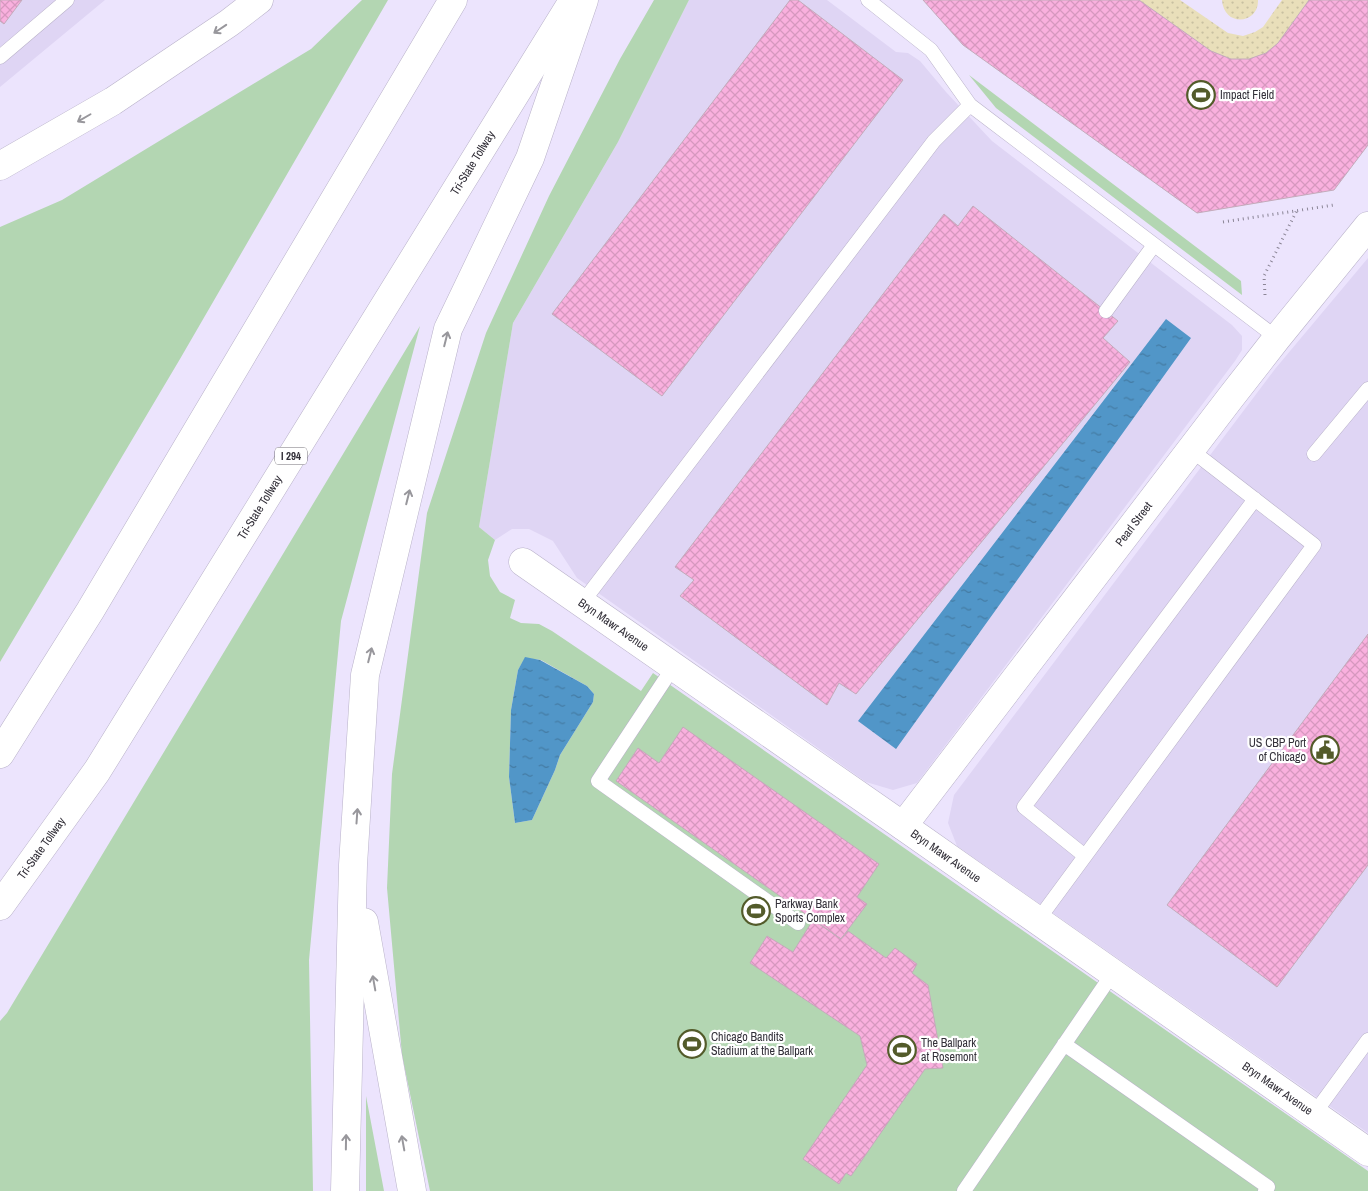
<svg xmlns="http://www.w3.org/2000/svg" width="1368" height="1191" font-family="'Archivo Narrow',sans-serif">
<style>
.built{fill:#dfd5f4}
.grass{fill:#b3d6b2;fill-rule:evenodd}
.sand{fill:url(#sand-dots)}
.water{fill:url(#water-ripples)}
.building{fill:url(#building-cross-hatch);stroke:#c3abba}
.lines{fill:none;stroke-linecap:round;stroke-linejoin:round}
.lane-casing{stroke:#b9b2c9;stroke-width:15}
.street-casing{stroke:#b9b2c9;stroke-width:29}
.highway-casing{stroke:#b9b2c9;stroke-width:29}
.path{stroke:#8b8596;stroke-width:3;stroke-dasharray:1 4;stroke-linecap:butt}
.lane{stroke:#fff;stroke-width:14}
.street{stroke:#fff;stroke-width:28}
.highway{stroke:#fff;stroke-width:28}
.oneway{stroke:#98979c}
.labels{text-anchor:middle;stroke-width:4.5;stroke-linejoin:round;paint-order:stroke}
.shield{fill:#fff;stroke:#706d74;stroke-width:1}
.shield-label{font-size:11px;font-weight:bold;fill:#322f38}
.poi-label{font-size:12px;fill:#322f38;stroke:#fff;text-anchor:start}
.street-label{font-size:12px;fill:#322f38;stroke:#fff}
</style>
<defs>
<pattern id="sand-dots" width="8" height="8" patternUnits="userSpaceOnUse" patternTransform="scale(1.25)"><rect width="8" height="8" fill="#e9dfba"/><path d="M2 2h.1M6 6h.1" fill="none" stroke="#c8c0a1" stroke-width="1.8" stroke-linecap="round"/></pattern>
<pattern id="water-ripples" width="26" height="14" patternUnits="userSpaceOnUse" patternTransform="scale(1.25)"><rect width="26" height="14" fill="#5196c8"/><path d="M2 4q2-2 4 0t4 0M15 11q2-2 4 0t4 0" fill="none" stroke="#447ba3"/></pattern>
<pattern id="building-cross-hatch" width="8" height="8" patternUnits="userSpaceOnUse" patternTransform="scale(1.25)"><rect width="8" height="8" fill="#f9b0de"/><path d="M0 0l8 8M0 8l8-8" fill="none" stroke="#d698bf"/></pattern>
</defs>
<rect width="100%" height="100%" fill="#ece4fd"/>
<path class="built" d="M0 0H105L0 87Z
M689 0H827L896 52 908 53 920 61 946 92 992 141 1232 325 1242 336V350L1235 361 917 783 893 790 866 782 577 578 553 541 529 529H512L495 540 479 527 513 323 618 142Z
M1368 258V1133L957 846 948 823 954 795 1275 369Z"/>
<path class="grass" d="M362 0H388L180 359 0 662V227L62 200 311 49Z
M654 0H689L618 142 513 323 479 527 495 540 488 560 490 576 500 592 515 600 510 618 521 623 539 624 552 631 641 691 653 673 1368 1171V1191H430L402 1055 387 888 392 774 427 513 486 333 549 196 620 59ZM525 658 541 660 587 686 594 694 593 702 560 755 555 770 532 820 515 823 509 777 511 710 518 670Z
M969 75 1241 281 1242 295 996 108Z
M420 326 341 621 309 960 313 1191H0V1021L7 1013Z
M366 1096 384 1191H366Z"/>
<path class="sand" d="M1139 0H1180L1228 33 1243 36 1255 32 1263 27 1282 0H1309L1278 43 1266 53 1249 59H1231L1211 51Z
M1222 0H1258C1259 24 1224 28 1222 0Z"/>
<path class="water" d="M1166 319 1191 338 896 749 858 721Z
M525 657 540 660 587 686 594 694 593 702 560 755 555 770 532 820 515 823 509 777 511 710 518 670Z"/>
<path class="building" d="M0 0H22L4 24 0 21Z
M790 0H798L903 80 662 396 552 314Z
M923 0H1139L1211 51 1231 59H1249L1266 53 1278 43 1309 0H1368V145L1334 190 1197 213 963 45Z
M973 206 1118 321 1103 338 1130 362 856 694 839 683 827 705 680 596 694 580 675 567 944 214 958 226Z
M1368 634V865L1277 987 1167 905Z
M683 727 879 864 857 897 867 904 841 939 616 781 638 748 659 763Z
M813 920 841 939 848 931 886 958 895 948 917 964 912 973 928 985 943 1068 925 1069 851 1176 846 1173 839 1184 803 1159 867 1065 860 1036 750 963 767 936 793 952Z"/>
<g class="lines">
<defs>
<path id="lane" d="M868 0 931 50 970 105 1277 338
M0 57 67 0
M1106 311 1154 245
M1314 454 1368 389
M582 603 934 141 970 105
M674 666 598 781 798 923
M1085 856 1024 807 1255 499
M1038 920 1314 545 1191 450
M1064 1044 1268 1187 1265 1191
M1314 1114 1368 1040
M964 1191 1113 973"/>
<g id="street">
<path id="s1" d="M523 562 903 826 1368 1152"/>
<path id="s2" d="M903 826 1231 397 1277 338 1368 226"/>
</g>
<g id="highway">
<path d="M0 166 113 101 229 23 259 0"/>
<path d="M0 754 90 611 453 0"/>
<path id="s3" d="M0 906 97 771 571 4"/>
<path d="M364 922 412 1191"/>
<path d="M345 1191 353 865 365 675 448 329 530 158 584 0"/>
</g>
</defs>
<use href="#lane" class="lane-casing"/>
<use href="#street" class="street-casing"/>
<use href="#highway" class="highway-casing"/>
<path class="path" d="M1223 222 1334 205
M1265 295 1264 276 1297 210"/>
<use href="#lane" class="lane"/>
<use href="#street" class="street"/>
<use href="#highway" class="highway"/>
</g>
<defs><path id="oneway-shaft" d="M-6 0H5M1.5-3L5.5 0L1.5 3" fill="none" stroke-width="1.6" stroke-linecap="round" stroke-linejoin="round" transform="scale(1.25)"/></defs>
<g class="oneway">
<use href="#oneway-shaft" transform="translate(220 29) rotate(146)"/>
<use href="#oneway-shaft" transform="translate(84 118) rotate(150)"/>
<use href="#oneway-shaft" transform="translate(446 339) rotate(-76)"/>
<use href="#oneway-shaft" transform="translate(408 497) rotate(-76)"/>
<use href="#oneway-shaft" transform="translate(370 655) rotate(-76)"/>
<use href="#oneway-shaft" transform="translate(357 816) rotate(-86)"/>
<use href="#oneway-shaft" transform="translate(374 983) rotate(-100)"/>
<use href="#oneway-shaft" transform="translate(346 1142) rotate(-89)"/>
<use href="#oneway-shaft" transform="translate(403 1143) rotate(-100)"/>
</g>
<defs>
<symbol id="stadium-ring" viewBox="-11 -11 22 22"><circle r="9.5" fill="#fff" stroke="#535b2a" stroke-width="1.5"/><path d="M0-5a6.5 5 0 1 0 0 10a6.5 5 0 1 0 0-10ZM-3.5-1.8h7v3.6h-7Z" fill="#535b2a"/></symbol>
<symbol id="civic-ring" viewBox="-11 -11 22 22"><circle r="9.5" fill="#fff" stroke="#535b2a" stroke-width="1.5"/><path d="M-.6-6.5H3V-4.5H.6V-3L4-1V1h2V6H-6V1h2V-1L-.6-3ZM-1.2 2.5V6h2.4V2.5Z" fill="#535b2a"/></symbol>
</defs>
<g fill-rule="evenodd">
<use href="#stadium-ring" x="1185" y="79" width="32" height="32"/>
<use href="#civic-ring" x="1309" y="734" width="32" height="32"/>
<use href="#stadium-ring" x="740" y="895" width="32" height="32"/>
<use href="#stadium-ring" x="676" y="1028" width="32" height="32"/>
<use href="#stadium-ring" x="886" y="1034" width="32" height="32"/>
</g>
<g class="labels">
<rect class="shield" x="275" y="447.5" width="32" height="17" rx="4"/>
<g class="shield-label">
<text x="291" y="460">I 294</text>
</g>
<g class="poi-label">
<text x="1220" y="99">Impact Field</text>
<text x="1306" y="747" text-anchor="end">US CBP Port<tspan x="1306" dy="14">of Chicago</tspan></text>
<text x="775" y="908">Parkway Bank<tspan x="775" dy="14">Sports Complex</tspan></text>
<text x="711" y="1041">Chicago Bandits<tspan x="711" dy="14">Stadium at the Ballpark</tspan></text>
<text x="921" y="1047">The Ballpark<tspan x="921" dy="14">at Rosemont</tspan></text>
</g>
<g class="street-label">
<text dy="4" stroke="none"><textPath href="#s3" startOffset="881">Tri-State Tollway</textPath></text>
<text dy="4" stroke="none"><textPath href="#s3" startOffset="476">Tri-State Tollway</textPath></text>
<text dy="4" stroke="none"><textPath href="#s2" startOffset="380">Pearl Street</textPath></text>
<text dy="4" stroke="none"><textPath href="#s1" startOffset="110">Bryn Mawr Avenue</textPath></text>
<text dy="4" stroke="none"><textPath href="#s3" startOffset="71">Tri-State Tollway</textPath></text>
<text dy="4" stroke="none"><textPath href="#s1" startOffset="515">Bryn Mawr Avenue</textPath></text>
<text dy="4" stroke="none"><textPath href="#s1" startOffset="920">Bryn Mawr Avenue</textPath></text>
</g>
</g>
</svg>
